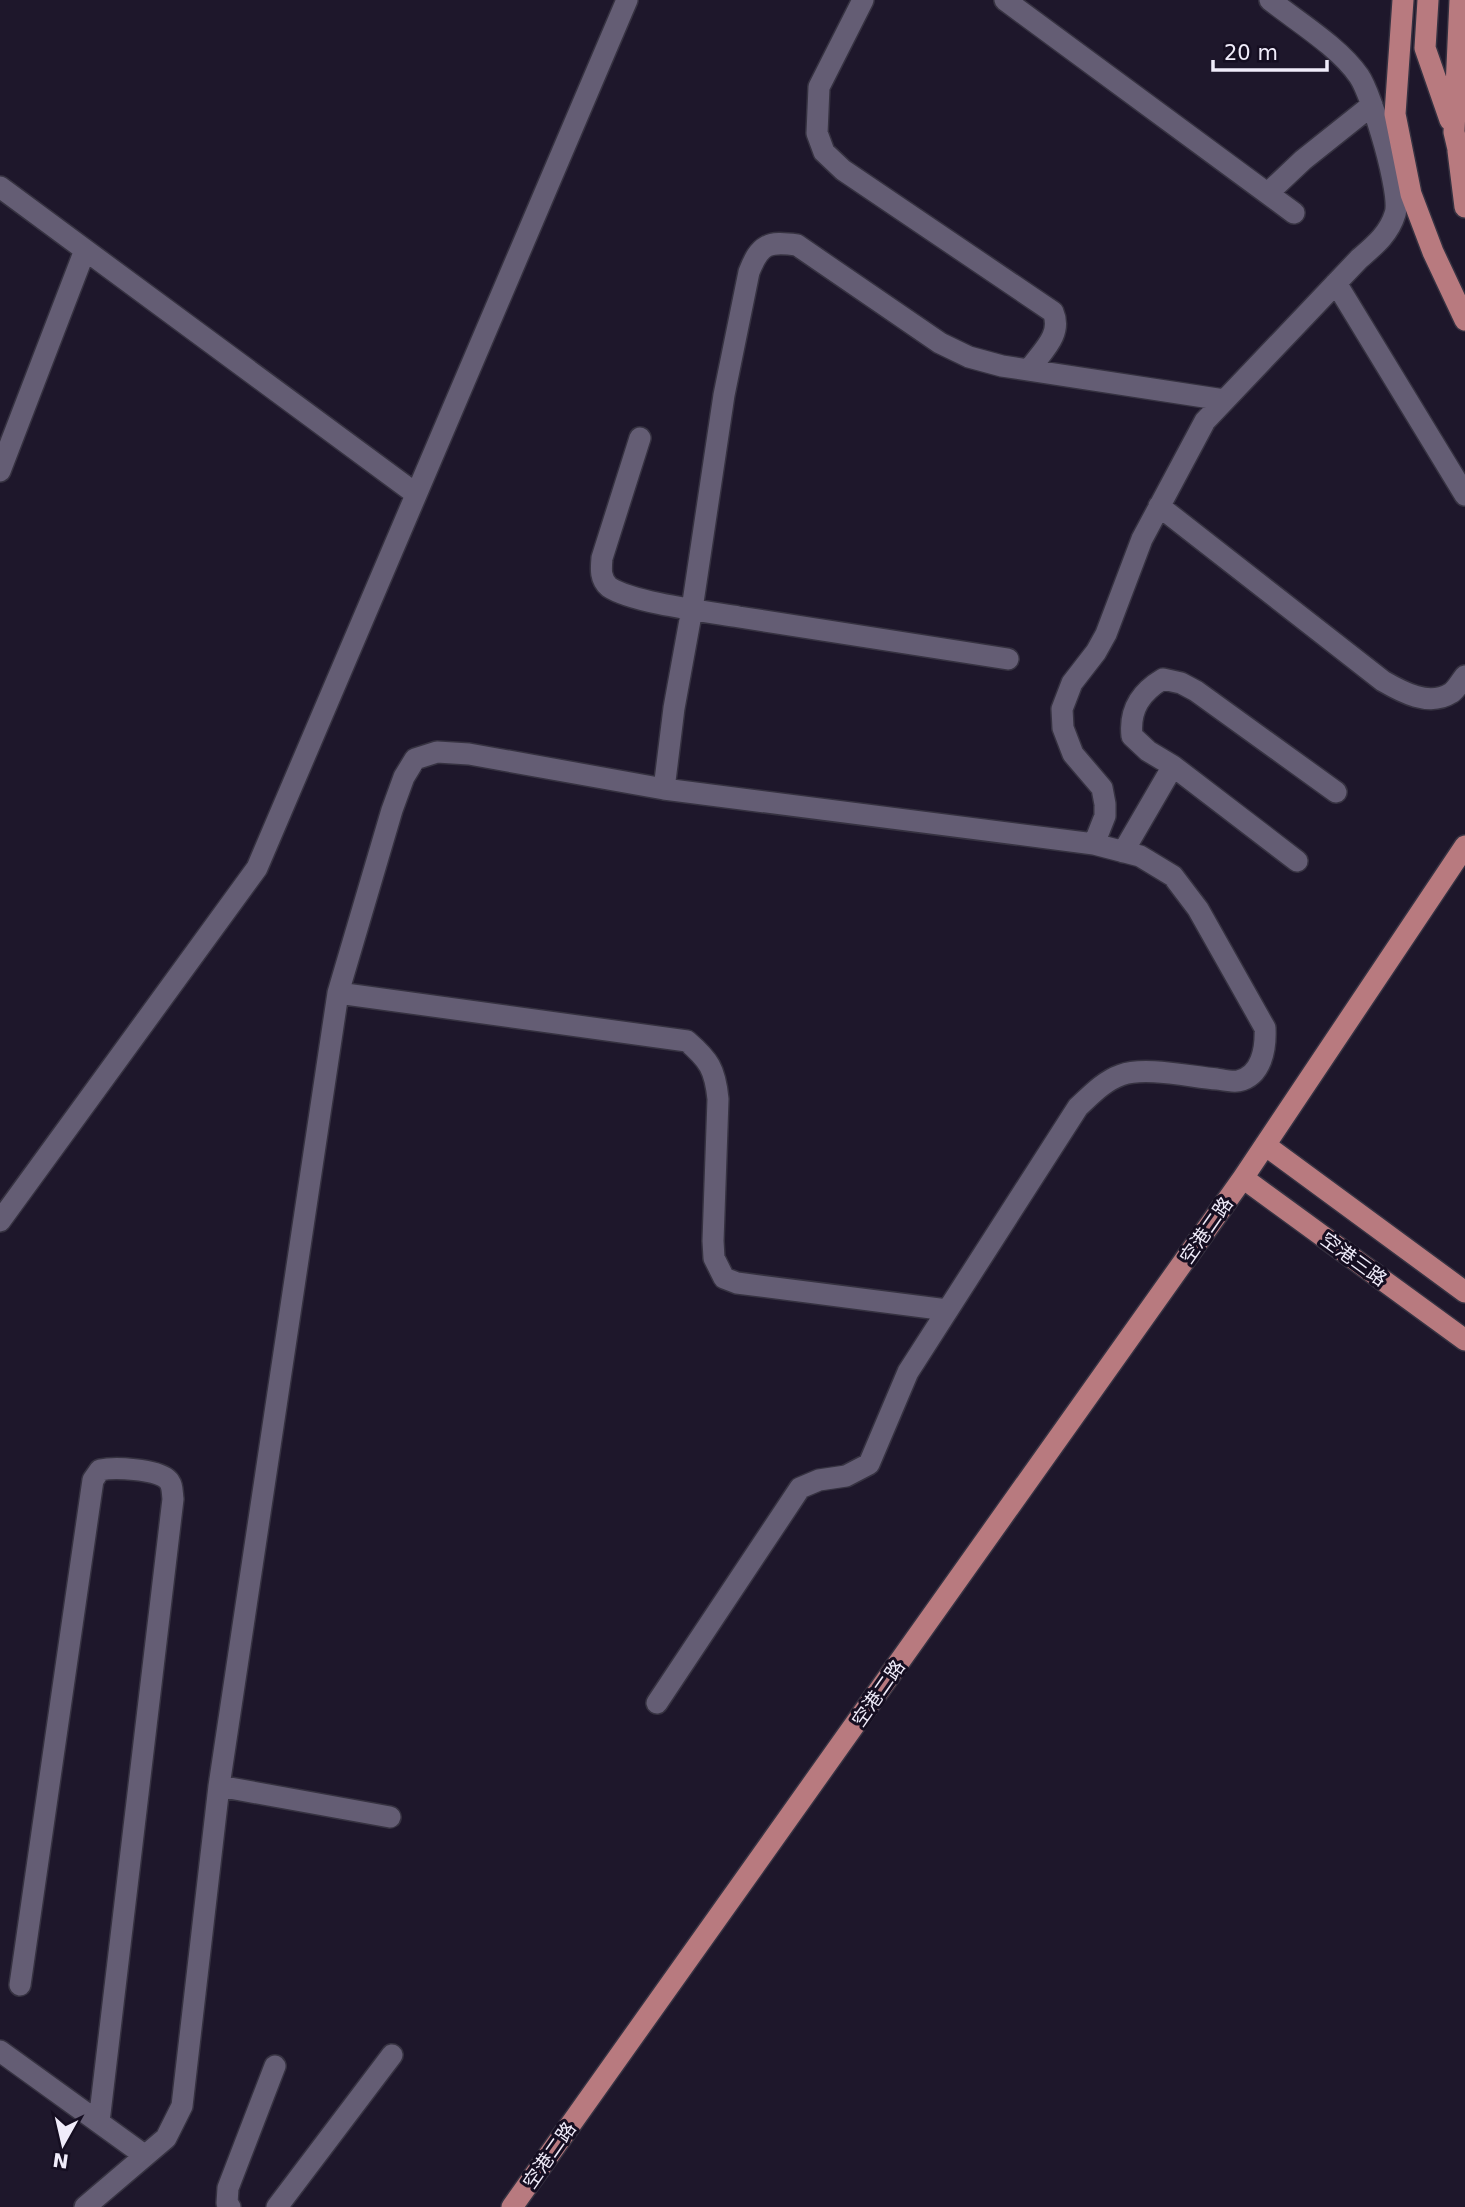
<svg xmlns="http://www.w3.org/2000/svg" width="1465" height="2207" font-family="'DejaVu Sans','Noto Sans SC',sans-serif">
<style>
.lines{fill:none;stroke-linecap:round;stroke-linejoin:round}
.minor-casing{stroke:#363241;stroke-width:24}
.major-casing{stroke:#363241;stroke-width:24}
.minor{stroke:#645d74;stroke-width:21}
.major{stroke:#b87a7f;stroke-width:21}
.labels{text-anchor:middle;stroke-width:6;stroke-linejoin:round;paint-order:stroke}
.street-label{font-size:19px;fill:#f0ecfa;stroke:#150e21}
</style>
<rect width="100%" height="100%" fill="#1e172b"/>
<g class="lines">
<defs>
<path id="minor" d="M863 0 819 87 817 133 824 152 843 170 1053 312C1063 335 1041 352 1029 370
M1005 0 1294 213
M0 187 416 494
M1268 193 1303 160 1372 105
M1336 283 1465 495
M640 438 602 558C601 569 600 579 609 587 633 603 709 612 739 617 829 631 919 645 1008 659
M0 471 85 250
M1159 506 1383 681C1402 692 1429 707 1451 693 1456 690 1461 681 1465 676
M1173 766 1148 751 1132 736C1129 709 1141 692 1163 679L1181 683 1196 691 1336 792
M664 789 674 708 692 609 724 395 749 272C760 244 768 241 797 245L940 343 969 357 1002 366 1224 400
M1094 844 1105 816V804L1102 788 1073 754 1063 728 1062 709 1072 683 1096 652 1106 634 1142 539 1205 421 1359 259C1374 246 1389 234 1395 214 1402 194 1372 95 1359 76 1339 47 1298 22 1270 0
M1123 852 1173 766 1297 861
M338 993 687 1041C709 1060 715 1069 718 1099L713 1241 714 1258 724 1278 737 1283 947 1310
M0 1221 257 868 627 0
M219 1786 390 1817
M20 1985 93 1480 100 1470C115 1467 155 1469 167 1479 173 1484 172 1492 173 1499L99 2122
M0 2051 144 2155
M85 2207 166 2138 182 2106 219 1786 338 993 392 810 404 777 415 759 437 752 469 754 664 789 1094 844 1140 856 1173 876 1198 909 1265 1028C1266 1048 1262 1076 1238 1081 1232 1082 1223 1080 1217 1079 1191 1077 1145 1066 1121 1075 1104 1081 1091 1095 1078 1107L908 1372 869 1464 846 1476 819 1480 800 1488 657 1703
M230 2207 227 2203 228 2188 275 2066
M277 2207 392 2055"/>
<path id="major" d="M1403 0 1395 114 1411 194 1433 252 1465 320
M1428 0 1425 48 1450 120
M1460 0 1454 132 1458 149 1465 163
M1458 151 1465 207
M1265 1145 1465 1292
M1243 1178 1465 1340
M512 2207 1243 1178 1465 846"/>
</defs>
<use href="#minor" class="minor-casing"/>
<use href="#major" class="major-casing"/>
<use href="#minor" class="minor"/>
<use href="#major" class="major"/>
</g>
<g class="labels">
<g class="street-label">
<text transform="translate(1206 1230) rotate(-55)" y="7">空港二路</text>
<text transform="translate(1354 1259) rotate(36)" y="7">空港三路</text>
<text transform="translate(878 1693) rotate(-55)" y="7">空港二路</text>
<text transform="translate(549 2155) rotate(-55)" y="7">空港二路</text>
</g>
</g>
<g transform="translate(63 2144) rotate(188)" stroke="#150e21" stroke-width="5" paint-order="stroke">
<path d="M0-5L12 26L0 18L-12 26Z" fill="#f0ecfa"/>
<text y="-10" font-size="19" font-weight="bold" text-anchor="middle" fill="#f0ecfa">N</text>
</g>
<path d="M1213 60v10h114v-10" fill="none" stroke="#f0ecfa" stroke-width="3.5"/>
<text x="1224" y="60" font-size="21" fill="#f0ecfa" stroke="#150e21" stroke-width="5" paint-order="stroke">20 m</text>
</svg>
